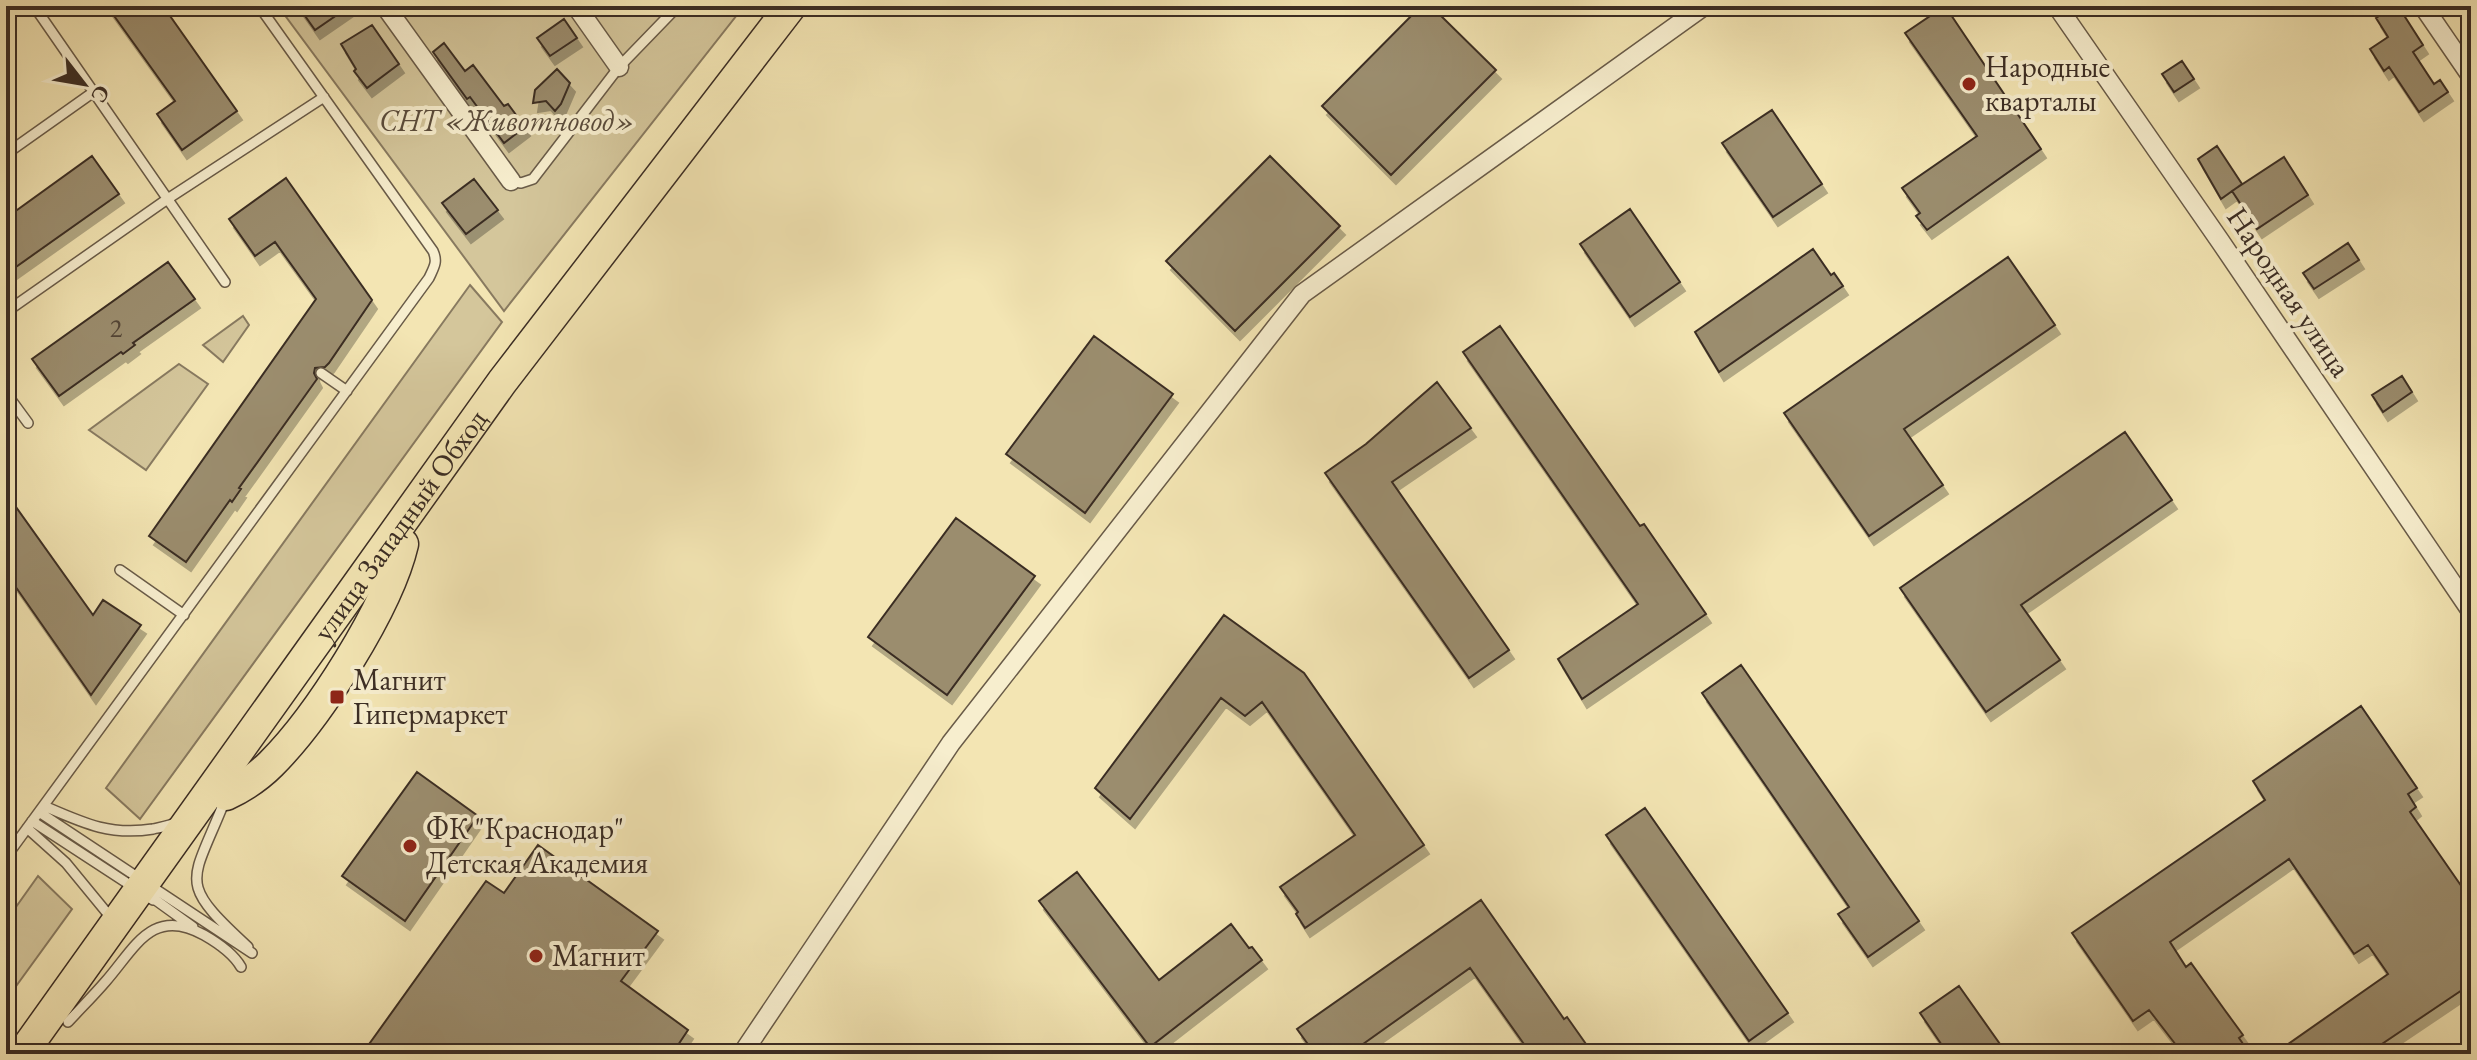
<svg xmlns="http://www.w3.org/2000/svg" width="2477" height="1060" font-family="'EB Garamond',serif">
<style>
.green{fill:#d4c69b;stroke:#887a60;stroke-width:2}
.building{fill:#9b8d6e;stroke:#3b2d24;stroke-width:2;filter:url(#shadow)}
.lines{fill:none;stroke-linecap:round;stroke-linejoin:round}
.service-casing{stroke:#695b48;stroke-width:12}
.minor-casing{stroke:#695b48;stroke-width:21}
.trunk-casing{stroke:#3b2d24;stroke-width:33}
.service{stroke:#f7eece;stroke-width:9}
.minor{stroke:#f7eece;stroke-width:18}
.trunk{stroke:#f3e5b3;stroke-width:30}
.poi-dot{fill:#8f2418;stroke:#f7eece;stroke-width:3}
.labels{text-anchor:middle;stroke-width:8;stroke-linejoin:round;paint-order:stroke}
.number-label{font-size:26px;fill:#534536}
.poi-label{font-size:30px;fill:#3b2d24;stroke:#f7eece;text-anchor:start}
.park-label{font-size:30px;font-style:italic;fill:#5a4c3c;stroke:#f7eece}
.street-label{font-size:30px;fill:#3b2d24;stroke:#f7eece}
</style>
<defs>
<filter id="shadow"><feDropShadow dx="5" dy="9" stdDeviation="0" flood-color="#0004"/></filter>
</defs>
<rect width="100%" height="100%" fill="#f3e5b3"/>
<filter id="stains"><feTurbulence type="fractalNoise" baseFrequency=".0025" numOctaves="4"/><feColorMatrix values="0 0 0 0 .2 0 0 0 0 .09 0 0 0 0 .02 0 0 0 .5 -.17"/></filter>
<radialGradient id="worn" r=".72"><stop offset=".6" stop-color="#630" stop-opacity="0"/><stop offset="1" stop-color="#630" stop-opacity=".3"/></radialGradient>
<path class="green" d="M278 6H744L504 311Z
M470 285 502 322 140 819 106 788Z
M243 316 249 325 223 362 203 345Z
M179 364 208 384 146 470 89 430Z
M38 876 72 909 6 1000V921Z"/>
<path class="building" d="M107 6H163L237 111 182 150 157 114 175 101Z
M298 6H350L315 30Z
M1421 6H1431L1496 70 1391 175 1322 106Z
M1945 6 2041 149 1927 230 1916 216 1920 213 1902 188 1977 136 1905 33Z
M2395 6H2398L2423 45 2413 52 2434 84 2440 80 2448 92 2419 112 2389 67 2384 71 2370 49 2388 37 2376 18Z
M564 19 577 38 550 56 537 38Z
M372 25 399 64 367 88 354 71 356 69 341 44Z
M444 43 465 71 473 65 504 106 508 104 525 127 504 143 470 97 467 99 433 52Z
M2182 61 2194 79 2174 92 2162 74Z
M557 69 570 83 561 104 555 111 546 101 533 103 535 90Z
M1772 110 1822 184 1773 217 1722 143Z
M2217 146 2242 184 2221 199 2198 159Z
M92 156 119 194 6 274V218Z
M1270 156 1340 226 1235 331 1166 261Z
M2284 157 2308 195 2257 229 2232 191Z
M286 178 372 300 329 363 325 367 315 368 314 373 317 379 239 488 241 489 232 502 230 500 186 562 149 536 316 299 275 242 255 256 229 219Z
M474 179 498 210 466 234 442 203Z
M1630 209 1680 282 1630 317 1580 244Z
M2348 243 2359 260 2314 289 2303 273Z
M1813 249 1831 275 1834 273 1843 286 1719 372 1695 332Z
M2008 257 2055 325 1904 429 1943 485 1869 536 1784 413Z
M168 262 195 299 133 343 135 345 123 354 121 352 59 396 32 359Z
M1500 326 1640 526 1644 524 1706 614 1582 699 1558 659 1638 604 1463 352Z
M1094 336 1173 394 1085 513 1006 454Z
M2402 376 2412 392 2383 412 2372 395Z
M1437 382 1471 428 1392 482 1509 650 1469 678 1325 473 1366 444Z
M2125 432 2172 500 2021 605 2060 660 1986 712 1900 588Z
M6 493 93 615 103 600 141 625 91 695 6 573Z
M956 518 1035 576 947 695 868 637Z
M1224 615 1304 673 1424 845 1305 928 1296 914 1298 912 1280 887 1355 835 1262 702 1245 716 1221 698 1130 819 1095 788Z
M1741 665 1919 921 1868 957 1838 914 1849 907 1702 693Z
M2361 706 2417 788 2408 794 2416 807 2410 812 2471 900V984L2367 1054H2274L2388 974 2368 945 2354 954 2289 859 2170 942 2186 967 2191 963 2224 1009 2243 1035 2239 1038 2250 1054H2183L2149 1010 2133 1021 2072 933 2265 800 2253 781Z
M417 772 478 816 405 921 342 876Z
M1645 808 1788 1013 1749 1041 1606 835Z
M538 845 658 931 621 981 688 1030 672 1054H362L486 881 504 893Z
M1077 872 1159 980 1231 924 1249 948 1252 947 1262 960 1150 1047 1039 901Z
M1481 900 1564 1019 1567 1017 1593 1054H1531L1470 968 1349 1054H1315L1297 1029Z
M1959 986 2007 1054H1948L1920 1013Z"/>
<g class="lines">
<defs>
<path id="service" d="M34 6 225 282
M6 154 95 91
M511 181 521 183 533 179 619 67 678 6
M6 312 166 200 324 97
M321 373 347 391
M6 393 28 423
M120 570 184 615
M225 800C192 884 175 880 248 947
M44 806C83 823 110 836 153 829 162 827 170 826 177 822
M39 812 252 953
M32 821 153 900
M27 828 66 863 112 919
M6 857 429 278C434 267 438 262 433 251L259 6
M150 896 193 927
M68 1022C81 1008 94 995 106 981 135 948 152 906 204 935 218 943 233 953 241 967"/>
<path id="minor" d="M385 6 511 181
M576 6 619 67
M2057 6 2220 241 2471 611
M2423 6 2471 76
M742 1054 951 743 1302 294 1704 6"/>
<g id="trunk">
<path d="M226 795C243 787 258 777 271 764 318 717 388 608 403 544"/>
<path id="s1" d="M22 1054 502 382 791 6"/>
</g>
</defs>
<use href="#service" class="service-casing"/>
<use href="#minor" class="minor-casing"/>
<use href="#trunk" class="trunk-casing"/>
<use href="#service" class="service"/>
<use href="#minor" class="minor"/>
<use href="#trunk" class="trunk"/>
</g>
<g class="poi-dot">
<circle cx="1969" cy="84" r="8"/>
<rect x="329" y="689" width="16" height="16" rx="4"/>
<circle cx="410" cy="846" r="8"/>
<circle cx="536" cy="956" r="8"/>
</g>
<g class="labels">
<g class="number-label">
<text x="116" y="337">2</text>
</g>
<g class="poi-label">
<text x="1985" y="77">Народные<tspan x="1985" dy="34">кварталы</tspan></text>
<text x="353" y="690">Магнит<tspan x="353" dy="34">Гипермаркет</tspan></text>
<text x="426" y="839">ФК "Краснодар"<tspan x="426" dy="34">Детская Академия</tspan></text>
<text x="552" y="966">Магнит</text>
</g>
<g class="park-label">
<text x="507" y="131">СНТ «Животновод»</text>
</g>
<g class="street-label">
<text transform="translate(2289 292) rotate(56)" y="10">Народная улица</text>
<text dy="10" stroke="none"><textPath href="#s1" startOffset="650">улица Западный Обход</textPath></text>
</g>
</g>
<rect width="2477" height="1060" fill="none" stroke="#f3e5b3" stroke-width="32"/>
<rect x="8" y="8" width="2461" height="1044" fill="none" stroke="#3b2d24" stroke-width="4"/>
<rect x="16" y="16" width="2445" height="1028" fill="none" stroke="#3b2d24" stroke-width="2"/>
<g transform="translate(84 84) rotate(121)" stroke="#f7eece" stroke-width="6" paint-order="stroke">
<path d="M0-6L14 30L0 20L-14 30Z" fill="#3b2d24"/>
<text y="-12" font-size="22" font-weight="bold" text-anchor="middle" fill="#3b2d24">С</text>
</g>
<rect width="100%" height="100%" filter="url(#stains)"/>
<rect width="100%" height="100%" fill="url(#worn)"/>
</svg>
